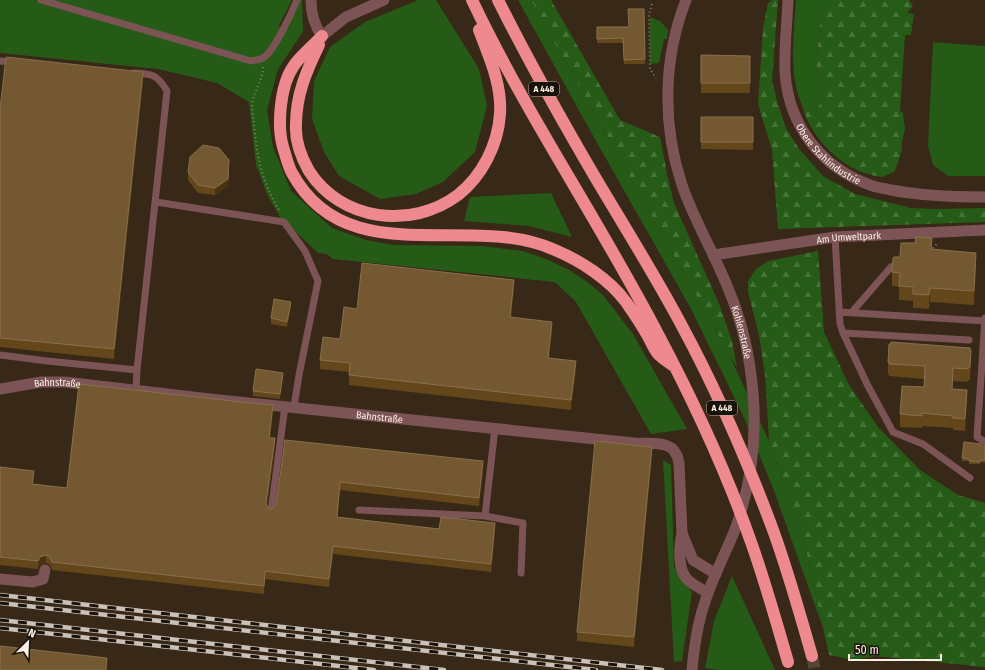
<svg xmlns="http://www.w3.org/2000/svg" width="985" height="670" font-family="'Fira Sans Condensed',sans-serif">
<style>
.green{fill:#265b17}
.forest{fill:url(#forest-firs)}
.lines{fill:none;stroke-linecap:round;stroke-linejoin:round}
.motorway-tunnel{stroke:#544636;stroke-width:12;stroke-dasharray:12 6;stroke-linecap:butt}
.path{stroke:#8b7f71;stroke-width:2;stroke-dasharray:1 3;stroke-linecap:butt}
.service{stroke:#7d5456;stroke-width:7}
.minor{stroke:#7d5456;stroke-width:11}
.tertiary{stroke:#7d5456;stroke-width:11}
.motorway{stroke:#ed898f;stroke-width:12}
.rail-casing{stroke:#ccc1b6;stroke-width:4.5}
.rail{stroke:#19120b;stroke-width:3;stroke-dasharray:9;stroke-linecap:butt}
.wall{fill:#64461b}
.shaded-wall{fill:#4b3210}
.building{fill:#745831;stroke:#89704d}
.labels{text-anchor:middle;stroke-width:3.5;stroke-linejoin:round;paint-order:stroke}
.shield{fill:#19120b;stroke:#b6ada4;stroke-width:1}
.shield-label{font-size:9px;font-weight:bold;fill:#faf0e6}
.street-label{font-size:10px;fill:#faf0e6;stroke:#19120b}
</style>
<defs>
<pattern id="forest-firs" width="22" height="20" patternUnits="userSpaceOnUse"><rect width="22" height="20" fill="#265b17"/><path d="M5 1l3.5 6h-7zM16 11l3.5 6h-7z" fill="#467339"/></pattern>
</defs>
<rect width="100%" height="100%" fill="#372817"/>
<path class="green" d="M0 0H292L278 27 289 25 300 0H302L303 32 278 69 267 110 273 147 291 191 332 228 366 240 394 245 483 246 523 251 546 259 569 270 586 281 603 295 633 334 687 429 651 434 576 302 555 282 333 259 327 254 318 253 280 217 267 194 256 165 249 102 217 83 158 69 0 53Z
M418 0H436L479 69 487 106 475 152 443 182 416 194 380 199 339 176 324 152 312 119 314 81 330 47 365 22Z
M518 0H531L728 352 769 441 800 523 823 628 773 488 741 411 690 307 587 125Z
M796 0H822L816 71 822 87 821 103 816 109 804 112C802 105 799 98 797 91 790 62 794 29 796 0Z
M650 17 660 21 668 30 667 39H664L659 63 650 64Z
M933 42 985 46V176H948L933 165 928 146Z
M551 193 572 237 529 226 464 221 470 197Z
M663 460 671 465 674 566 692 592 682 661 674 662Z
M732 576 775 670H719L705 668 714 621Z"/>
<path class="forest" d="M531 0H551L620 120 660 137 667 174 674 203 720 306 732 341 737 368Z
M772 0H778L772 81 778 104 786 128 799 149 823 176 855 194 911 208 934 209 985 208V222L778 229 772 150 758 104 763 28 768 3Z
M822 0H909L913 6 907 13 914 14 911 35H905L900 111 903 113 905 130 902 141V150L895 171 883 177C877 176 870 175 864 173 837 163 814 139 804 112L816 109 821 103 822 87 816 71Z
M818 251 824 332 849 385 878 427 920 470 958 495 985 503V667L875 656 853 660 829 655 800 523 769 441 765 375 759 335 748 292V281L756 269 768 261Z"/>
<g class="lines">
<path class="motorway-tunnel" d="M812 656 815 670"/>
<path class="path" d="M652 4 649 14 650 69 656 78
M263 67C263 79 256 88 253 99 251 107 253 116 254 124 257 159 262 181 280 212
M930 251 937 244"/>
<path class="service" d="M41 0 251 61C254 60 260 60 263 58 274 52 292 12 297 0
M0 61 14 62
M156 202 284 222 305 251 318 281 299 375 294 407
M835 237 840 324 843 333 868 386 893 432 923 444 970 478
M839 312 985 321
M852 312 891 267
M985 318 977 437 985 442
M843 333 969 340
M0 355 47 361 137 370 167 91C157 74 152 74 134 73
M136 390 137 370
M359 510 485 516 495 428
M271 512 285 406
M485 516 523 523 521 573"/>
<g class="minor">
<path d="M311 0C311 14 314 25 322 36L346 17 384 0"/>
<path id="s1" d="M788 0C787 24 784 49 785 73 789 126 821 167 870 185 877 188 884 188 891 190 922 196 953 197 985 197"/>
<path id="s2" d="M713 255 835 237 985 230"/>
<path id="s3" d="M0 389 41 382H65L201 398 634 443C647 444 670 440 676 454 678 456 678 460 679 463L682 533"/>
<path d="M0 579 33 582 43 579 45 570"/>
<path d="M708 593C702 589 695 586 689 581 677 571 679 547 682 533L693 560 716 574"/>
</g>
<path class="tertiary" id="s4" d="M686 0C663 59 662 125 682 185 694 220 714 253 728 288 742 321 750 356 753 393 757 438 751 484 736 527 726 553 712 578 704 605 697 626 694 648 692 670"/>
<path class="motorway" d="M472 0C527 116 600 222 659 336 694 402 726 471 751 542 765 581 776 621 788 662
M498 0C528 60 561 119 595 177 624 226 655 275 682 326 717 391 747 460 773 530 788 571 800 614 812 656
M322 36C314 45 298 58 293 67 280 86 277 126 283 147 286 156 288 166 292 173 347 274 470 211 555 250 581 261 609 279 626 302 633 312 640 322 646 333 650 339 653 348 658 354 662 358 668 362 672 365
M319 45C306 72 296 95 296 125 295 141 301 157 309 171 341 221 411 230 458 195 482 176 498 145 500 114 502 84 489 57 479 30"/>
<defs>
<path id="rail" d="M0 595 662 670
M0 603 596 670
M0 620 444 670
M0 628 374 670"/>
</defs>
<use href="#rail" class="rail-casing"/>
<use href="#rail" class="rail"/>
</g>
<path class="wall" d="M644 9 645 64H624L623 43H597V27H629Z
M701 55 750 56V93H701Z
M143 81 114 359 0 347V109Z
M701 117H753V150L701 149Z
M229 168 228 186 215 195 198 193 188 180V172Z
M932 250 976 267 974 305 930 302 929 309 913 308V301L899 300V287L892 286V272L900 257Z
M514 290 511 318 552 332 549 359 576 371 571 410 349 385V372L320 369V360L340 339 357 309Z
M291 307 287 327 271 324V318Z
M888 362H971L970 380H968V382L953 381V389L967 402 965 431 953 430V428L922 426V428L900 427V414L924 387V379L889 376V375L888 374Z
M283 378 280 399 253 396V391Z
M273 413 270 438 275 446 267 506 270 509 273 508 276 505 285 440 483 469 479 506 340 490 337 518 439 529 495 531 491 572 333 554 329 587 265 579 264 594 52 570 50 565 46 563 40 565 38 569 0 565V467L34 479 33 484 67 488Z
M964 442 981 446H985V463L980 462V464H969V461H962Z
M652 456 634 647 577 641V632Z"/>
<path class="shaded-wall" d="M143 72V81L114 359V349Z
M229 160 228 186 215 195V188Z
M976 253V267L974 305V291Z
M514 280V290L510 327V317Z
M930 288V302L929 309V295Z
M291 302V307L287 327V322Z
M552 322V332L548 368V358Z
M971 350V362L970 380V367Z
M576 361V371L571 410V400Z
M953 368V381L952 401V389Z
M283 373V378L280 399V394Z
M967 390V402L965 431V419Z
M273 405V413L269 446V438Z
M275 438V446L266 511V503Z
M652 447V456L634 647V637Z
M483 461V469L479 506V498Z
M340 482V490L337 525V517Z
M495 523V531L491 572V564Z
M333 546V554L329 587V579Z
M46 555V563L40 565 38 569V561L40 557Z
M265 571V579L264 594V586Z"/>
<path class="building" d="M628 9H644L645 59 624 60 623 38 597 39V27H629Z
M701 55 750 56V83H701Z
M6 57 143 72 114 349 0 338V109Z
M701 117H753V142H701Z
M203 145 219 148 229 160 228 179 215 188 198 185 188 172 190 157Z
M916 237 932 238 931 249 976 253 974 291 930 288 929 295 913 294V287L899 286 900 273 892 272 893 258 894 257H900L901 243H915Z
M362 263 514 280 510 317 552 322 548 358 576 361 571 400 349 375 350 363 320 360 323 337 340 339 344 307 357 309Z
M274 299 291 302 287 322 271 318Z
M891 342 970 348V350H971L970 367H968V369L953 368 952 389 967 390 965 419 953 418V416L922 413V416L900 414 902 386 924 387 925 366 889 364 890 362H888L889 344H891Z
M256 369 283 373 280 394 253 391Z
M79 384 251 403 273 405 269 438H275L266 503 267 506 270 509 273 508 276 505 285 440 483 461 479 498 340 482 337 517 439 529 441 517 495 523 491 564 333 546 329 579 265 571 264 586 52 562 50 557 46 555 40 557 38 561 0 557V467L34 471 32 484 67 488Z
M595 441 652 447 634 637 577 632Z
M964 442 981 444V446H985V460H980V462L969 461V459L962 458Z
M0 646 107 658 106 670H0Z"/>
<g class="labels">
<g class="shield">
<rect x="529" y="82" width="30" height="14" rx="3"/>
<rect x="707" y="401" width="30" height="14" rx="3"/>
</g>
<g class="shield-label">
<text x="544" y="92">A 448</text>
<text x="722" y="411">A 448</text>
</g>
<g class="street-label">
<text dy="4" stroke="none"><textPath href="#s1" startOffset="169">Obere Stahlindustrie</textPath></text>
<text dy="4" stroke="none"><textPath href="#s2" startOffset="137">Am Umweltpark</textPath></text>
<text dy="4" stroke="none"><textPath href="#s4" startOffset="348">Kohlenstraße</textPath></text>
<text dy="4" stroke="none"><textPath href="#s3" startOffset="58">Bahnstraße</textPath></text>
<text dy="4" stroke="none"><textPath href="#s3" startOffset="382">Bahnstraße</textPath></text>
</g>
</g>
<g transform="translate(28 642) rotate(24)" stroke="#19120b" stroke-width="3" paint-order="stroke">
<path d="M0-3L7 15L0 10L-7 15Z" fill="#faf0e6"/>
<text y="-6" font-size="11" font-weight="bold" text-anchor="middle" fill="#faf0e6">N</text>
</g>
<path d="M849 654v6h92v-6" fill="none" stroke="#faf0e6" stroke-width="2"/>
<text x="855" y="654" font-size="12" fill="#faf0e6" stroke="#19120b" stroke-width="3" paint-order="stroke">50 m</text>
</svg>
